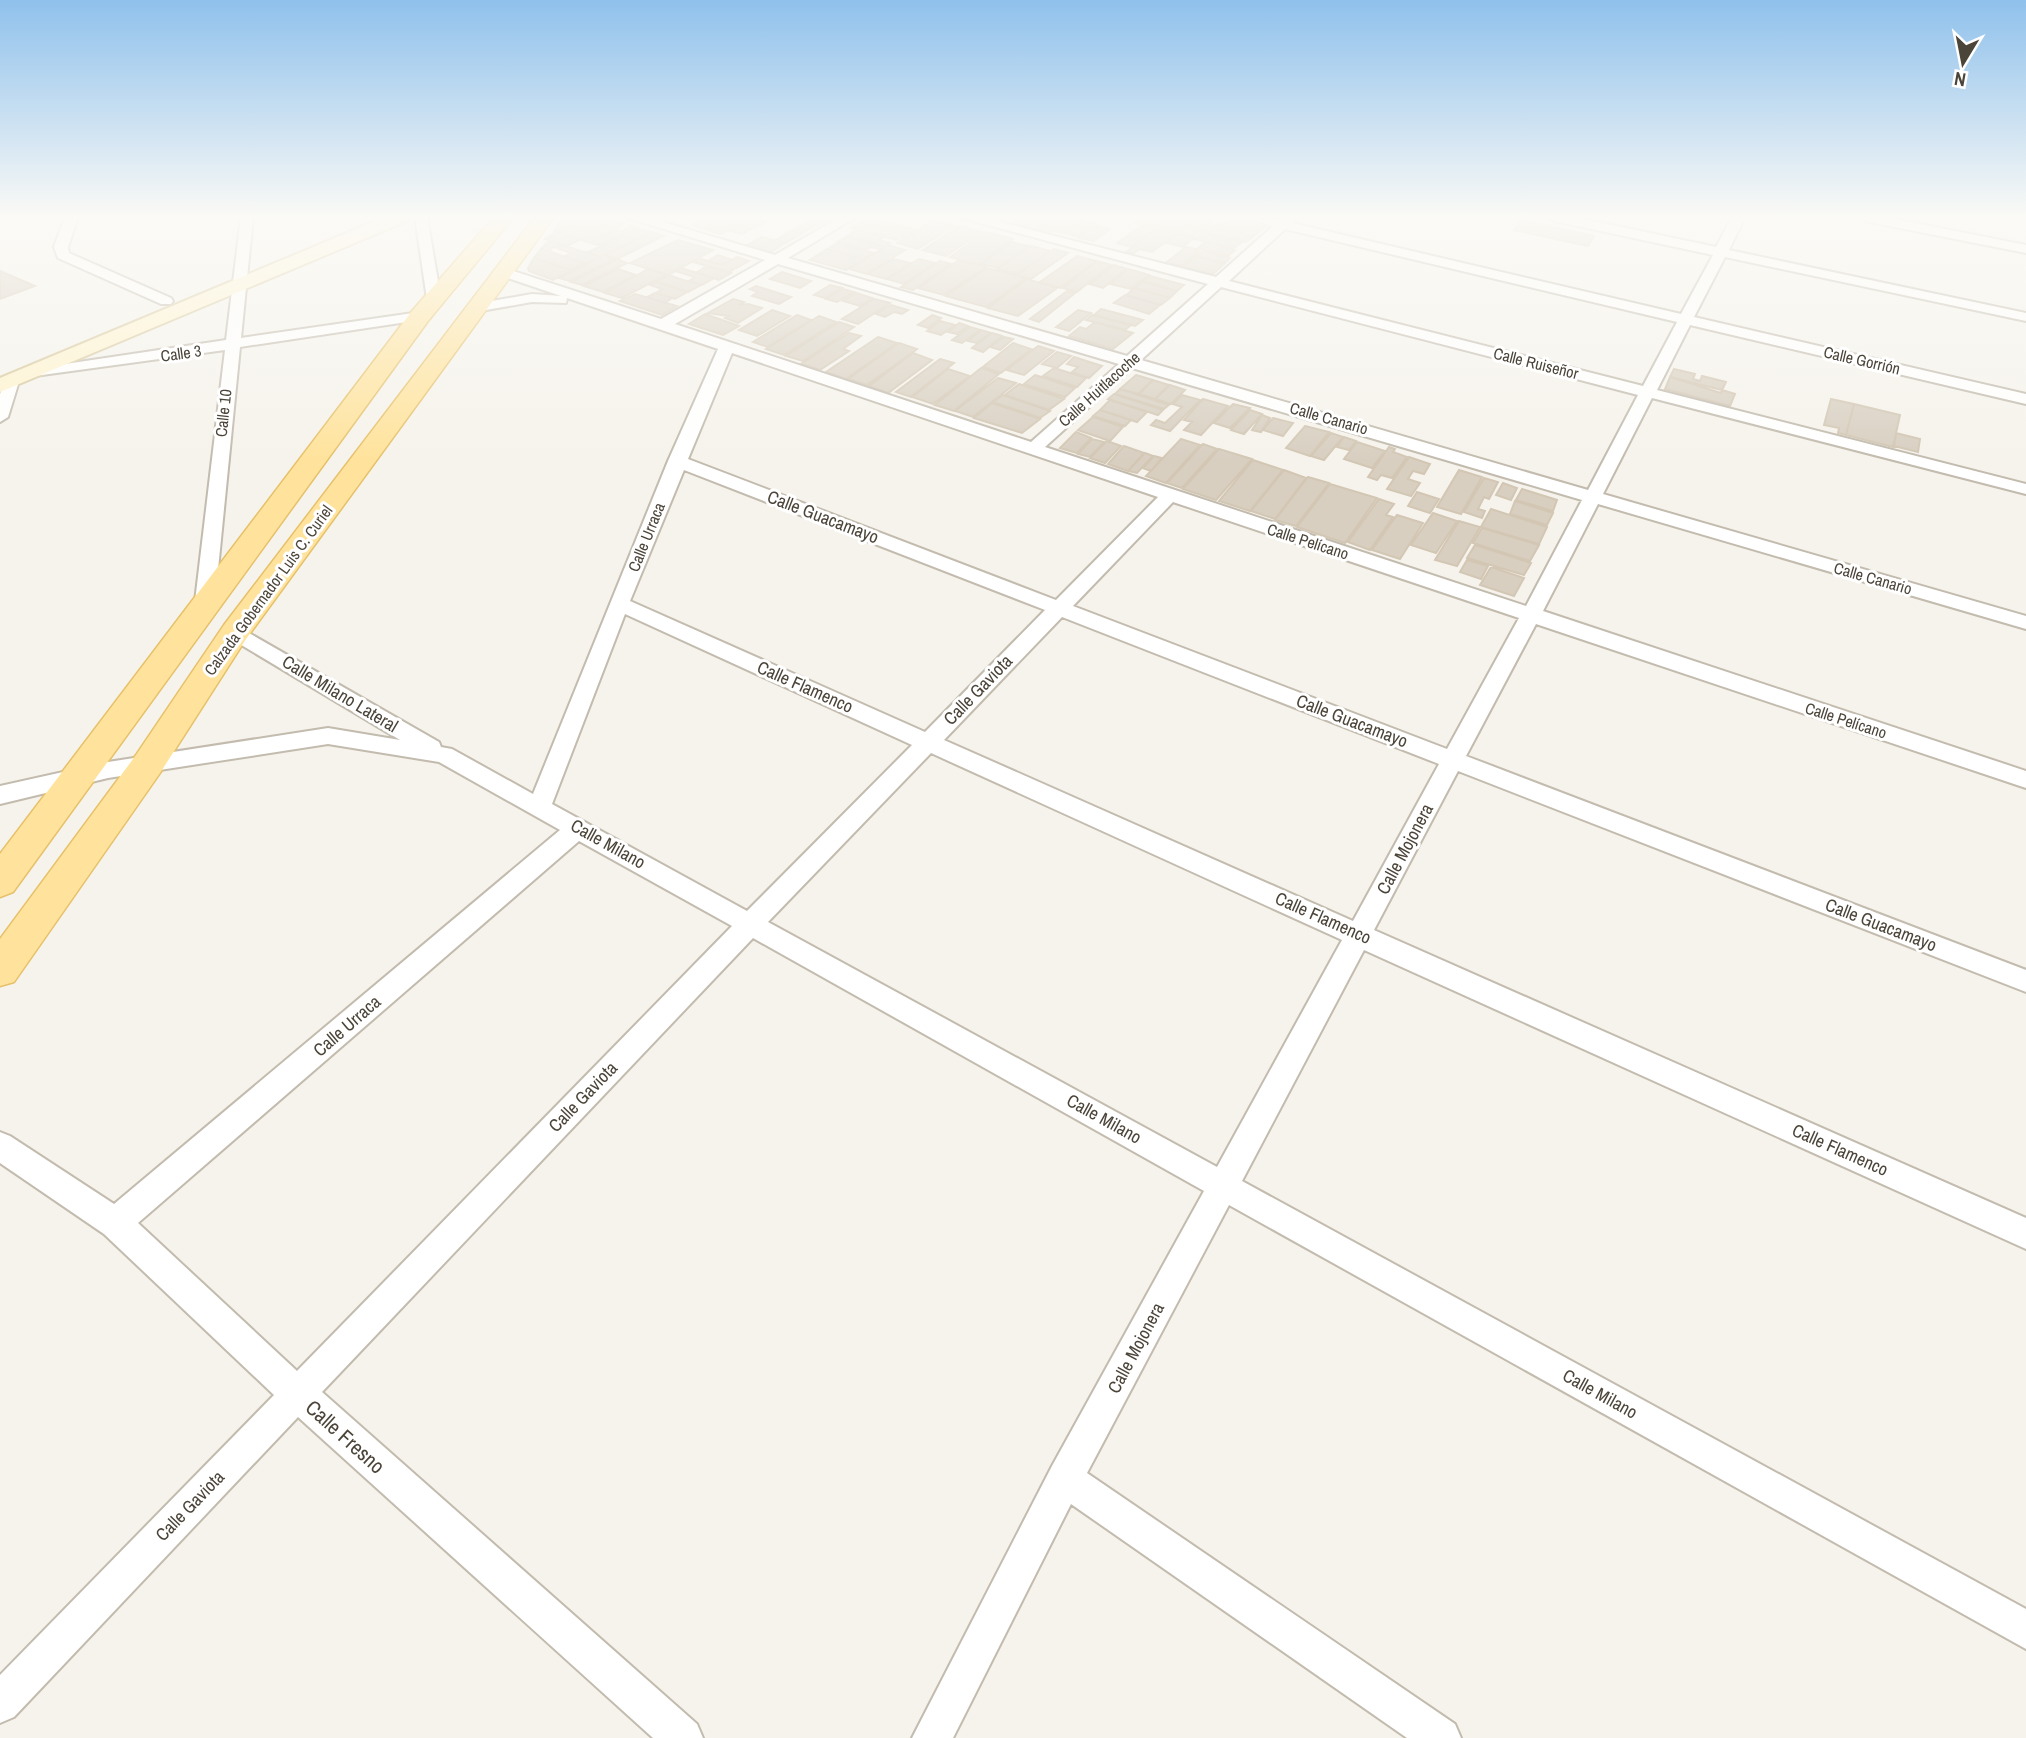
<svg xmlns="http://www.w3.org/2000/svg" width="2026" height="1738" font-family="'Archivo Narrow',sans-serif">
<style>
.building{fill:#d8cfc1;stroke:#d3c7b4;stroke-width:2}
.lines{fill:none;stroke-linecap:round;stroke-linejoin:round}
.street-casing{stroke:#c2bbae;stroke-width:4}
.secondary-casing{stroke:#d6c79b;stroke-width:4}
.primary-casing{stroke:#e6c16a;stroke-width:3}
.street{fill:#fff;fill-rule:evenodd}
.secondary{fill:#fff3cd;fill-rule:evenodd}
.primary{fill:#ffe39c;fill-rule:evenodd}
.labels{text-anchor:middle;stroke-width:6;stroke-linejoin:round;paint-order:stroke}
.far-street-label{font-size:16px;fill:#4b4439;stroke:#fff}
.street-label{font-size:18px;fill:#4b4439;stroke:#fff}
.near-street-label{font-size:21px;fill:#4b4439;stroke:#fff}
</style>
<rect width="100%" height="100%" fill="#f6f3ec"/>
<path class="building" d="M564 217H600L611 220 590 232 560 222Z
M708 217H727L704 229 692 225Z
M731 217H752L721 234 707 230Z
M755 217H761L758 220 766 222 742 234 730 231Z
M806 217H831L818 225 807 222 812 219Z
M1020 217H1037L1024 226 1012 223Z
M1038 217H1057L1040 230 1025 226Z
M1058 217H1071L1049 233 1040 231Z
M1072 217H1085L1064 233 1053 231Z
M1143 217H1161L1148 226 1135 223Z
M1163 217H1198L1179 232 1152 226Z
M1200 217H1218L1194 236 1180 233Z
M870 218 916 230 907 235 861 223Z
M1232 219 1265 227 1254 236 1214 226 1217 224 1224 225Z
M611 220 624 224 603 235 590 231Z
M933 220 954 226 918 249 897 243Z
M1522 220 1594 236 1588 246 1514 230Z
M1082 221 1097 224 1079 237 1065 233Z
M560 223 615 240 600 246 554 231Z
M806 223 815 226 802 233 792 231Z
M860 223 905 235 896 240 852 228Z
M1142 225 1156 229 1131 247 1117 243Z
M631 226 638 228 615 239 605 236 615 230 622 231Z
M959 226 982 232 946 256 923 250Z
M1096 226 1110 229 1094 241 1079 238Z
M1209 226 1253 237 1246 242 1202 232Z
M639 229 651 232 600 257 588 252Z
M1157 229 1177 234 1152 252 1139 249 1133 254 1126 252Z
M857 230 884 237 879 240 890 243 885 246 847 236Z
M791 231 801 234 786 243 776 240Z
M556 232 580 240 567 246 545 239Z
M652 232 664 236 617 259 605 255Z
M986 232 1013 239 978 265 950 257Z
M1203 233 1242 242 1234 248 1194 239Z
M1179 234 1194 238 1183 247 1167 243Z
M762 237 785 243 771 252 747 245Z
M846 237 884 247 880 249 871 247 865 250 837 242Z
M678 240 713 250 668 275 630 263Z
M549 241 600 257 586 264 565 256 571 253 554 247 548 251 541 249Z
M1012 242 1029 246 998 268 981 264Z
M1205 242 1235 250 1228 256 1198 248Z
M838 243 874 253 863 259 827 249Z
M888 245 905 250 867 274 849 269Z
M1031 246 1050 251 1017 274 997 269Z
M1186 247 1200 250 1182 266 1167 262Z
M541 249 546 250 585 264 571 270 534 258Z
M827 249 863 259 846 270 810 260Z
M1054 249 1068 253 1031 279 1017 275Z
M1203 251 1230 258 1225 263 1196 256Z
M604 255 615 259 570 281 559 278Z
M718 255 732 260 722 265 708 261Z
M1077 256 1096 261 1060 288 1040 282Z
M1196 256 1224 264 1213 274 1184 267Z
M737 257 749 261 729 272 693 262 699 258 722 265Z
M534 258 571 270 553 280 529 271 528 268Z
M617 259 627 263 582 285 571 282Z
M893 259 910 263 886 279 868 274Z
M919 259 935 263 904 284 887 279Z
M959 260 986 267 944 295 918 288Z
M940 261 951 264 913 290 901 287Z
M1097 261 1111 265 1077 292 1063 288Z
M1114 265 1127 269 1103 288 1090 284Z
M707 266 731 273 719 280 696 273Z
M681 268 714 278 702 285 689 281 695 277 675 271Z
M987 268 1026 278 986 307 946 296Z
M618 269 636 275 603 292 584 286Z
M648 269 666 275 622 298 605 293Z
M1128 269 1149 275 1131 289 1110 284Z
M0 271 35 286 0 299Z
M782 272 811 281 800 288 770 279Z
M669 275 683 280 701 285 688 292 656 282Z
M1150 276 1184 285 1177 291 1143 281Z
M1027 279 1057 288 1018 316 988 308Z
M657 282 687 292 675 299 656 293 662 289 650 285Z
M1143 282 1177 291 1170 298 1135 288Z
M830 285 842 288 825 298 814 295Z
M756 286 791 297 779 304 752 296 758 292 750 289Z
M1135 288 1170 298 1161 305 1126 295Z
M843 289 854 292 837 302 826 299Z
M1067 291 1075 293 1039 322 1030 319Z
M655 293 672 298 665 303 647 297Z
M856 293 872 298 860 306 843 301Z
M635 294 677 306 662 315 620 301Z
M1125 295 1160 305 1149 314 1114 303Z
M733 299 744 302 739 305 748 304 762 308 738 323 725 318 728 316 708 313Z
M874 299 890 303 858 324 842 319Z
M891 305 908 310 902 314 894 312 885 317 876 314Z
M1101 309 1143 320 1135 326 1094 315Z
M772 310 790 316 757 336 739 330Z
M1078 310 1091 313 1069 331 1056 327Z
M705 314 739 326 723 335 689 324Z
M797 315 811 320 768 347 753 342Z
M932 315 941 318 928 328 918 325Z
M1092 315 1131 325 1125 330 1086 320Z
M819 316 836 322 784 355 766 349Z
M940 321 955 325 941 335 927 331Z
M839 322 854 327 803 361 786 356Z
M1095 322 1133 333 1113 349 1069 336 1080 327 1086 329Z
M959 323 968 326 957 334 948 332Z
M970 327 980 330 962 343 952 340Z
M981 330 991 333 977 343 968 341Z
M849 333 861 336 843 349 849 351 820 370 801 364Z
M992 333 1002 336 983 352 972 348Z
M878 337 897 343 846 379 826 372Z
M1004 337 1013 339 1000 350 990 347Z
M899 343 917 349 867 385 848 379Z
M1013 343 1031 349 1001 373 983 367Z
M1038 346 1054 351 1024 375 1007 370Z
M1057 352 1071 356 1057 368 1042 364Z
M913 353 932 360 888 393 869 386Z
M1074 357 1102 366 1089 378 1072 372 1078 367 1067 364Z
M940 359 954 363 911 397 896 392Z
M981 368 999 374 954 411 935 405Z
M1054 368 1086 378 1077 387 1043 376Z
M948 369 970 376 933 404 912 397Z
M1674 369 1695 374 1693 379 1700 381 1702 376 1726 382 1722 390 1670 377Z
M1035 375 1075 388 1065 397 1024 384Z
M1136 375 1153 380 1138 394 1120 389Z
M1670 377 1721 393 1722 390 1735 394 1730 406 1665 389Z
M998 378 1016 383 973 417 955 411Z
M1153 380 1169 385 1155 399 1139 394Z
M1019 384 1064 399 1049 410 1005 395Z
M1170 385 1185 390 1171 404 1155 399Z
M1120 389 1169 405 1164 409 1115 394Z
M1114 394 1163 410 1158 415 1108 399Z
M1003 395 1050 411 1040 418 993 402Z
M1182 395 1200 400 1170 431 1151 425 1156 420 1165 423 1182 407 1173 404Z
M1203 399 1228 406 1201 435 1184 430 1192 422 1184 420Z
M1831 399 1854 404 1846 435 1838 433 1839 428 1824 425Z
M1110 400 1147 412 1137 422 1100 410Z
M992 403 1040 419 1022 433 974 418Z
M1233 404 1250 408 1230 428 1214 423Z
M1854 404 1900 415 1893 447 1846 435Z
M1100 410 1131 420 1125 426 1093 416Z
M1250 410 1262 414 1244 434 1231 430Z
M1262 415 1270 418 1261 432 1252 430Z
M1093 417 1123 427 1110 441 1078 430Z
M1273 418 1293 423 1283 436 1263 430Z
M1305 426 1329 432 1310 456 1286 448Z
M1076 432 1091 438 1077 453 1060 448Z
M1331 433 1343 437 1324 460 1311 456Z
M1896 433 1920 439 1918 452 1894 446Z
M1344 437 1356 441 1349 450 1337 447Z
M1092 439 1104 442 1090 457 1078 454Z
M1181 439 1200 445 1166 483 1146 476Z
M1107 441 1121 446 1105 463 1090 458Z
M1357 442 1385 451 1372 468 1344 459Z
M1203 444 1217 449 1182 488 1167 483Z
M1124 446 1144 453 1128 471 1108 464Z
M1389 447 1395 449 1393 452 1407 457 1392 478 1381 475 1377 480 1368 477Z
M1219 449 1252 459 1216 500 1183 489Z
M1145 453 1153 456 1137 473 1128 471Z
M1154 456 1162 458 1151 471 1143 468Z
M1409 457 1430 464 1424 474 1413 471 1408 479 1420 483 1411 496 1387 489Z
M1253 460 1283 470 1250 511 1219 501Z
M1284 470 1306 478 1275 519 1251 511Z
M1459 470 1482 477 1461 514 1437 507Z
M1308 477 1329 483 1296 526 1275 520Z
M1484 478 1498 482 1489 499 1484 497 1478 509 1485 511 1482 518 1464 512Z
M1503 483 1517 488 1511 500 1496 495Z
M1330 484 1377 498 1345 543 1297 527Z
M1522 489 1557 500 1553 511 1516 500Z
M1417 492 1439 499 1430 513 1408 506Z
M1379 499 1394 504 1386 515 1393 517 1370 550 1348 542Z
M1515 501 1553 513 1547 525 1510 514Z
M1491 509 1547 527 1539 544 1481 527Z
M1433 513 1457 521 1436 553 1411 545Z
M1397 515 1423 523 1400 559 1372 550Z
M1459 521 1480 527 1457 566 1435 560Z
M1482 528 1539 545 1530 561 1473 543Z
M1475 545 1531 563 1524 575 1467 558Z
M1467 560 1488 566 1481 579 1460 572Z
M1491 567 1524 578 1514 596 1480 585Z"/>
<g class="lines">
<defs>
<path id="street" d="M65 217H78L68 247 69 253 171 298 173 301 171 304H161L58 258 54 247Z
M241 217H253L241 338 420 312 427 316 420 320 240 347 214 610 211 614H197L194 610 225 350 20 378 8 417 0 422V394L7 377H18L19 372 25 370 226 340Z
M415 217H427L441 299 439 302H429L427 299Z
M625 217H646L775 255 840 217H856L788 258 1127 356 1208 284 958 217H980L1216 277 1273 226 1243 217 1280 220 1283 217H1296L1292 223 1681 314 1713 255 1554 221 1548 217H1574L1716 247 1732 217H1745L1729 250 2026 313V321L1725 257 1694 317 2026 394V404L1690 325 1657 390 2026 484V494L1652 398 1603 494 2026 616V629L1598 504 1543 611 2026 771V788L1536 624 1466 756 2026 970V992L1458 771 1374 930 2026 1218V1249L1364 950 1242 1181 2026 1609V1649L1229 1205 1087 1473 1455 1724 1461 1738H1407L1071 1504 953 1738H912L1052 1466 1204 1191 753 938 322 1392 697 1724 703 1738H653L298 1417 14 1717 0 1723V1675L274 1395 104 1234 0 1163V1132L10 1136 114 1204 560 830 439 762 328 744 108 778 0 804V786L108 762 328 728 400 740 228 637 225 632 228 627 235 625 439 742 441 747 452 749 533 794 668 461 718 349 567 298 566 303 532 302 475 312 468 308 475 304 532 294 561 296 499 275 497 272 504 268 661 319 765 260ZM1285 229 1677 322 1643 386 1229 281ZM778 264 1119 364 1031 442 675 324ZM1221 287 1638 395 1588 490 1141 360ZM732 353 1158 497 1056 600 688 459ZM1132 368 1582 500 1526 606 1045 447ZM684 470 1045 610 925 732 630 601ZM1173 502 1519 618 1447 749 1073 606ZM625 614 912 745 747 911 552 804ZM1062 617 1439 764 1353 921 944 740ZM931 753 1342 940 1217 1167 768 922ZM579 841 732 926 297 1371 138 1223Z
M1858 217H1885L2026 245V253L1864 221Z"/>
<path id="secondary" d="M385 217H410L407 221 0 392V378Z"/>
<path id="primary" d="M494 217H514L428 321 13 892 0 897V854L412 311Z
M535 217H554L246 639 160 773 14 982 0 986V939L136 755 224 625Z"/>
</defs>
<use href="#street" class="street-casing"/>
<use href="#secondary" class="secondary-casing"/>
<use href="#primary" class="primary-casing"/>
<use href="#street" class="street"/>
<use href="#secondary" class="secondary"/>
<use href="#primary" class="primary"/>
</g>
<linearGradient id="sky" x2="0" y2="1"><stop stop-color="#8fc1ec"/><stop offset="0.47" stop-color="#fbfaf6"/><stop offset="1" stop-color="#fbfaf6" stop-opacity="0"/></linearGradient>
<rect width="2026" height="461" fill="url(#sky)"/>
<g class="labels">
<g class="far-street-label">
<text transform="translate(181 353) rotate(-8)" y="6">Calle 3</text>
<text transform="translate(1862 360) rotate(13)" y="6">Calle Gorrión</text>
<text transform="translate(1536 363) rotate(14)" y="6">Calle Ruiseñor</text>
<text transform="translate(1099 389) rotate(-42)" y="6">Calle Huitlacoche</text>
<text transform="translate(223 413) rotate(-84)" y="6">Calle 10</text>
<text transform="translate(1329 418) rotate(16)" y="6">Calle Canario</text>
<text transform="translate(646 537) rotate(-68)" y="6">Calle Urraca</text>
<text transform="translate(1308 541) rotate(18)" y="6">Calle Pelícano</text>
<text transform="translate(1873 578) rotate(16)" y="6">Calle Canario</text>
<text transform="translate(268 590) rotate(-54)" y="6">Calzada Gobernador Luis C. Curiel</text>
<text transform="translate(1846 720) rotate(18)" y="6">Calle Pelícano</text>
</g>
<g class="street-label">
<text transform="translate(823 517) rotate(21)" y="6">Calle Guacamayo</text>
<text transform="translate(805 687) rotate(24)" y="6">Calle Flamenco</text>
<text transform="translate(978 690) rotate(-46)" y="6">Calle Gaviota</text>
<text transform="translate(340 694) rotate(31)" y="6">Calle Milano Lateral</text>
<text transform="translate(1352 721) rotate(21)" y="6">Calle Guacamayo</text>
<text transform="translate(608 844) rotate(29)" y="6">Calle Milano</text>
<text transform="translate(1405 849) rotate(-62)" y="6">Calle Mojonera</text>
<text transform="translate(1323 918) rotate(24)" y="6">Calle Flamenco</text>
<text transform="translate(1881 925) rotate(21)" y="6">Calle Guacamayo</text>
<text transform="translate(347 1026) rotate(-41)" y="6">Calle Urraca</text>
<text transform="translate(583 1097) rotate(-46)" y="6">Calle Gaviota</text>
<text transform="translate(1104 1119) rotate(29)" y="6">Calle Milano</text>
<text transform="translate(1840 1150) rotate(24)" y="6">Calle Flamenco</text>
<text transform="translate(1136 1348) rotate(-62)" y="6">Calle Mojonera</text>
<text transform="translate(1600 1394) rotate(29)" y="6">Calle Milano</text>
<text transform="translate(190 1506) rotate(-46)" y="6">Calle Gaviota</text>
</g>
<g class="near-street-label">
<text transform="translate(345 1437) rotate(42)" y="7">Calle Fresno</text>
</g>
</g>
<g transform="translate(1963 63) rotate(190)" stroke="#ffffff" stroke-width="5" paint-order="stroke">
<path d="M0-5L12 26L0 18L-12 26Z" fill="#4b4439"/>
<text y="-10" font-size="19" font-weight="bold" text-anchor="middle" fill="#4b4439">N</text>
</g>
</svg>
